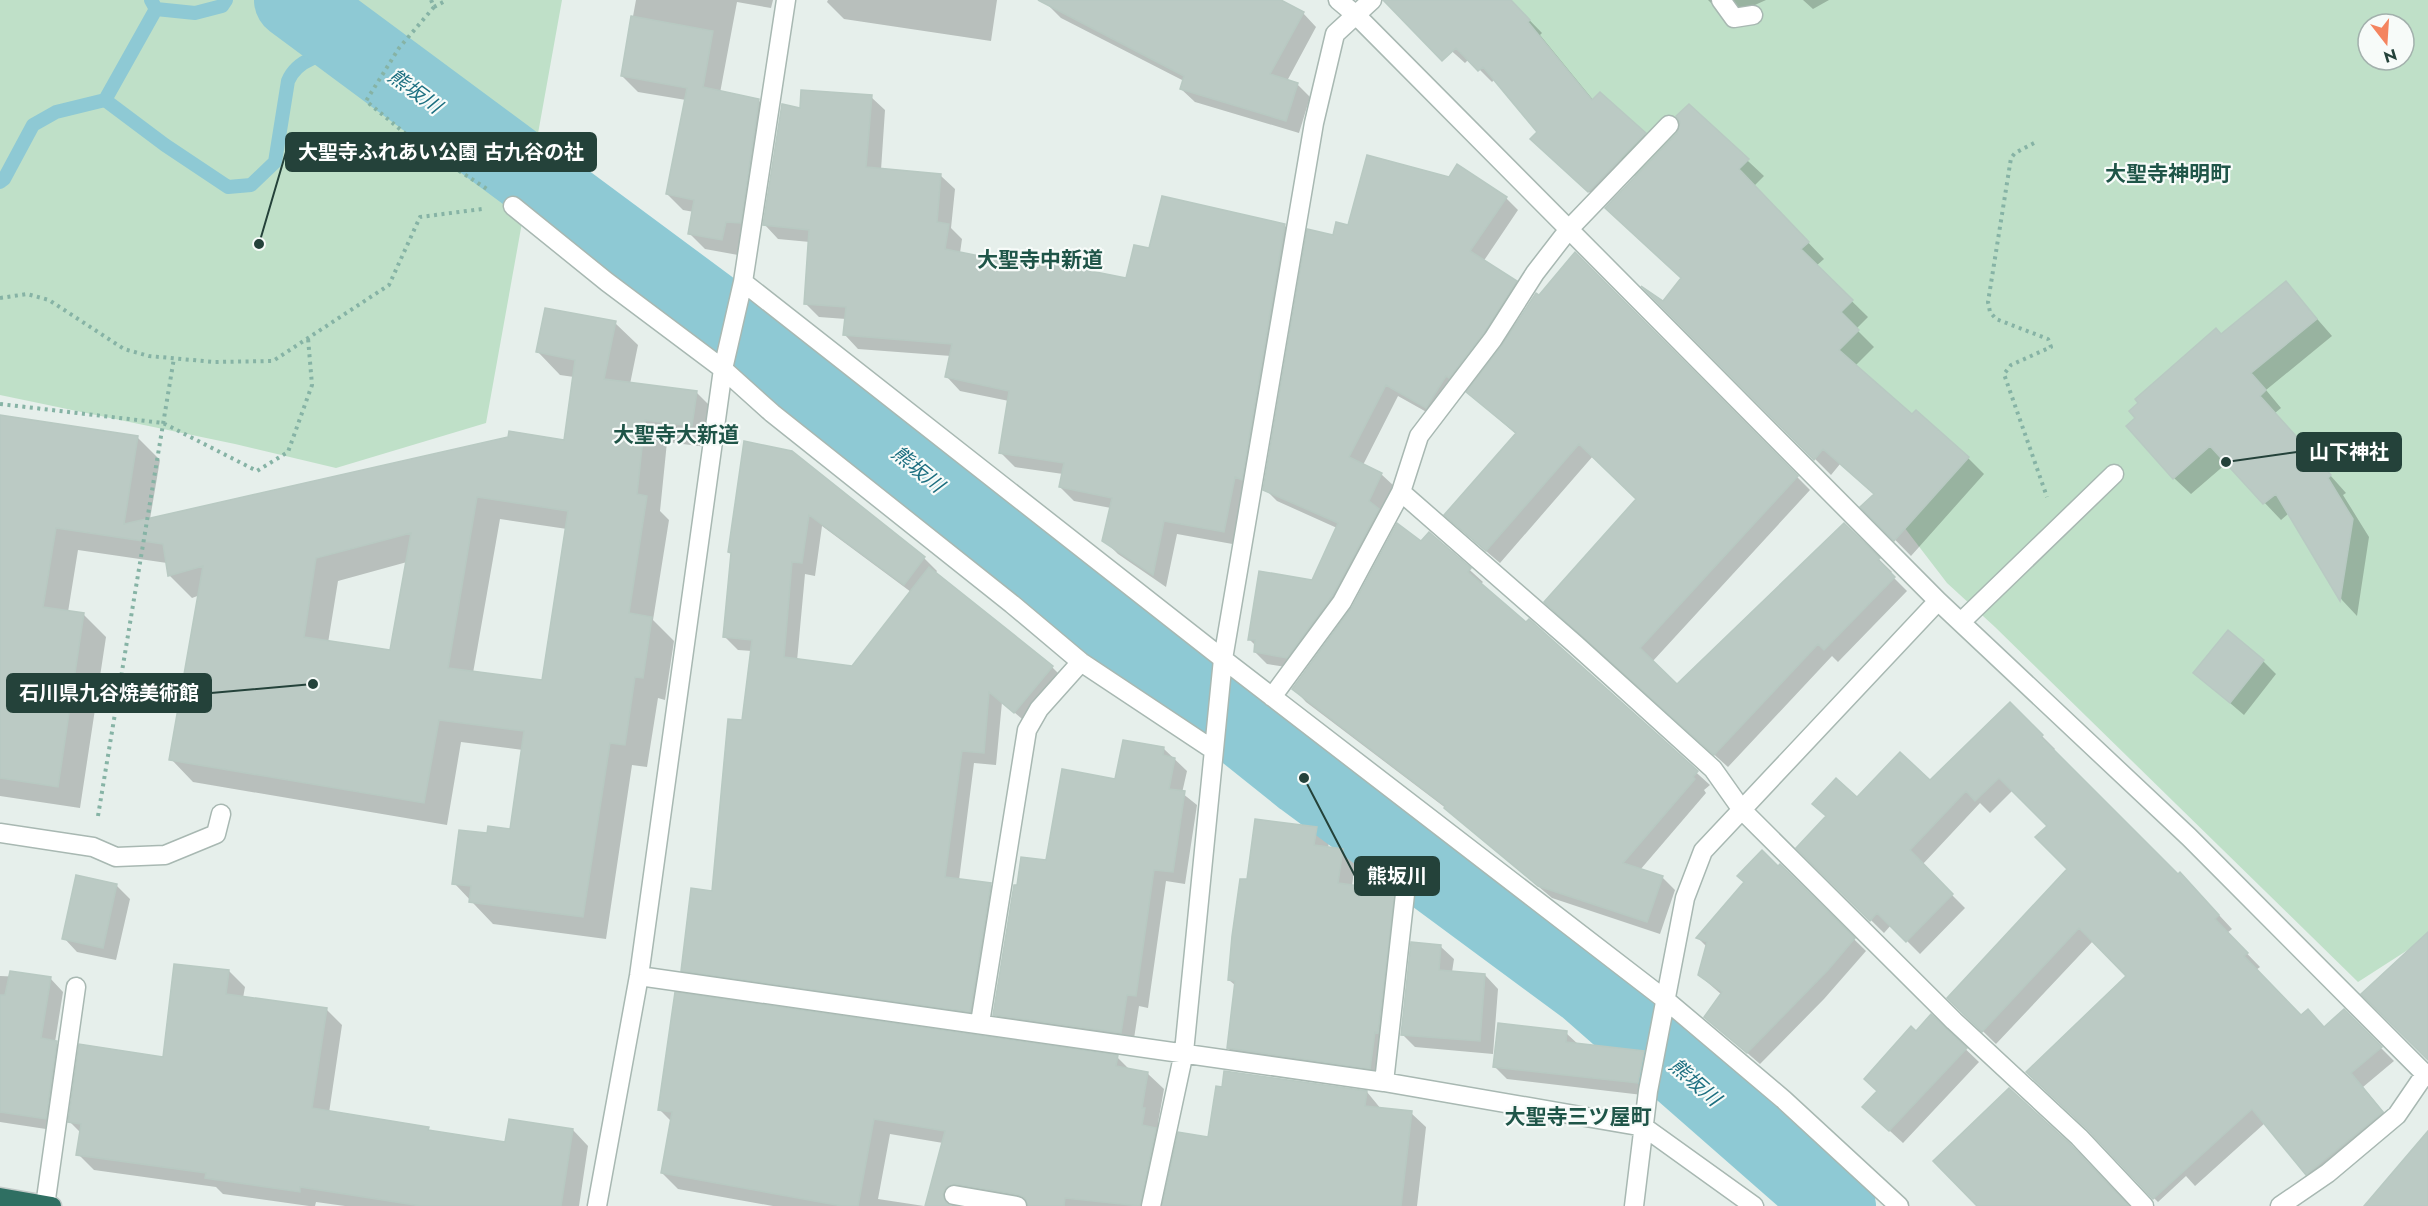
<svg xmlns="http://www.w3.org/2000/svg" width="2428" height="1206" font-family="Jost,'Noto Sans JP',sans-serif">
<style>
.green{fill:#bfe0c8;fill-rule:evenodd}
.shadow{fill:#0003;fill-rule:evenodd}
.lines{fill:none;stroke-linecap:round;stroke-linejoin:round}
.stream{stroke:#8ec9d4;stroke-width:14}
.river{stroke:#8ec9d4;stroke-width:78}
.building{fill:#bbcac4;stroke:#b8c9c2;stroke-width:1.5;fill-rule:evenodd}
.minor-casing{stroke:#a8b8b2;stroke-width:21}
.highway-casing{stroke:#c2cac8;stroke-width:21}
.path{stroke:#86b3a5;stroke-width:4;stroke-dasharray:3 4.5;stroke-linecap:butt}
.minor{stroke:#fff;stroke-width:18}
.highway{stroke:#2f6f62;stroke-width:18}
.labels{text-anchor:middle;stroke-width:4.5;stroke-linejoin:round;paint-order:stroke}
.water-label{font-size:20px;font-style:italic;fill:#1c6f80;stroke:#f7fbf9}
.quarter-label{font-size:21px;font-weight:bold;fill:#1f5548;stroke:#f7fbf9}
.leader{fill:none;stroke:#24423a;stroke-width:2}
.callout-dot{fill:#24423a;stroke:#f7fbf9;stroke-width:2}
.callout{fill:#24423a;stroke:#24423a;stroke-width:2}
.callout-label{font-size:20px;text-anchor:middle;font-weight:bold;fill:#fff}
</style>
<rect width="100%" height="100%" fill="#e6efeb"/>
<path class="green" d="M0 0H562L486 423 336 468 235 444 0 395Z
M1505 0H2428V937L2358 982 1995 627 1947 583 1507 10ZM2368 24H2404V60H2368Z"/>
<path class="shadow" d="M636 0H773L771 8 737 2 720 93 759 101 775 116 738 255 705 249 689 233 694 212 683 210 667 194 686 100 638 92 622 76Z
M828 0H997L991 41 844 19 827 2Z
M1050 0H1276L1303 13 1316 27 1287 81 1297 84 1310 97 1299 133 1195 102 1181 89 1184 81 1061 18 1048 5Z
M1395 0H1510L1542 33 1540 35 1594 101 1644 134 1657 147 1602 204 1545 151 1539 132 1495 79 1492 82 1469 59 1465 63Z
M1708 0H1766L1726 18Z
M1803 0H1829L1813 9Z
M871 97 885 110 881 170 941 176 955 189 951 228 962 239 960 253 1041 270 1128 280 1150 250 1285 226 1298 239 1238 545 1177 534 1166 587 1118 554 1104 540 1111 508 1074 501 1060 487 1063 474 1015 467 1001 453 1009 401 960 391 947 377 951 356 858 349 845 335 846 319 819 317 805 303 810 242 778 239 765 225 801 109Z
M1689 106 1764 176 1754 186 1824 259 1816 266 1868 317 1856 329 1874 347 1855 366 1912 416 1968 458 1984 474 1911 556 1863 507 1875 495 1840 464 1831 475 1652 295 1664 303 1682 278 1678 134Z
M1458 166 1506 198 1518 210 1483 262 1516 282 1528 294 1439 419 1398 396 1363 465 1381 474 1394 486 1381 513 1299 669 1267 664 1255 652 1256 646 1249 639 1313 581 1337 528 1277 501 1265 489 1334 237 1349 226 1449 179Z
M1575 254 1810 490 1652 662 1677 686 1844 525 1892 572 1890 574 1907 591 1838 662 1832 656 1728 767 1559 615 1638 499 1593 456 1500 563 1459 528 1517 435 1468 392 1539 297Z
M2286 283 2332 336 2266 390 2281 408 2275 413 2346 493 2343 495 2369 537 2357 616 2342 600 2289 513 2281 520 2227 463 2191 494 2174 478 2221 336Z
M615 323 638 345 630 384 696 392 719 415 714 448 667 442 660 511 669 520 653 620 674 641 665 700 658 698 647 767 632 765 606 939 493 924 454 883 488 835 512 830 523 750 461 742 447 825 193 782 171 759 200 595 192 598 169 575 167 563 78 550 68 612 84 615 106 637 80 808 0 796V417L137 437 160 460 150 519 565 442 574 377 560 375 538 352ZM500 519 567 529 543 682 473 673ZM407 562 391 652 328 643 338 581Z
M745 443 924 558 937 571 935 574 1052 667 1065 680 1028 724 1002 702 996 765 974 763 959 880 990 884 1003 897 983 1024 696 983 683 970 714 893 744 722 752 651 738 650 725 637 732 554 729 552ZM822 526 911 592 853 667 797 661 805 574 815 576Z
M1430 534 1483 582 1480 585 1526 624 1529 621 1710 785 1704 790 1706 793 1640 870 1662 877 1675 890 1660 934 1552 898 1447 809 1306 702 1294 689Z
M2263 661 2276 674 2244 715 2195 673Z
M2010 704 2055 749 2053 751 2178 876 2193 887 2232 929 2227 933 2260 967 2256 970 2301 1016 2325 1028 2344 1011 2394 1061 2363 1087 2395 1126 2320 1187 2265 1123 2195 1186 2186 1176 2158 1202 2145 1189 2128 976 2093 941 1996 1044 1949 998 2069 869 2049 826 2013 790 1990 813 1980 803 1922 865 1965 908 1920 954 1891 925 1884 933 1798 848 1857 799 1930 782Z
M1164 749 1187 771 1182 793 1197 805 1185 884 1166 881 1148 1008 1139 1006 1133 1045 1007 1027 994 1014 1018 887 1047 862 1117 781Z
M1316 828 1329 841 1328 849 1342 850 1355 863 1352 886 1394 892 1407 905 1383 1081 1241 1061 1228 1048 1236 986 1229 980 1248 881Z
M1780 866 1866 951 1824 999 1760 1064 1706 1017 1722 995 1699 975 1707 947 1698 938 1746 882Z
M117 886 130 899 116 960 77 952 64 938Z
M1440 946 1454 959 1452 972 1485 975 1498 989 1493 1054 1415 1047 1402 1034Z
M229 971 245 987 243 998 326 1009 342 1025 329 1113 428 1129 432 1132 507 1143 573 1130 588 1146 579 1206H345L316 1202 315 1206H309L223 1194 216 1187 94 1170 78 1154 81 1133 70 1122 165 1058Z
M0 976 50 978 63 992 55 1042 70 1055 59 1131 0 1122Z
M1932 1017 1979 1062 1903 1143 1878 1120V1092L1916 1033Z
M1566 1033 1579 1045 1643 1053 1657 1066 1651 1096 1507 1079 1494 1066Z
M1117 1057 1130 1070 1147 1073 1164 1089 1158 1123 1161 1126 1159 1206H1011L966 1200 961 1206H926L943 1143 890 1134 878 1199 924 1206H773L678 1189 662 1173 672 1122 660 1110Z
M1367 1092 1381 1109 1411 1113 1426 1127 1417 1206H1164L1210 1139Z"/>
<g class="lines">
<path class="stream" d="M156 9 195 13 222 6 226 0
M105 100 156 9 151 0
M0 182 4 179 33 125 56 112 105 100 165 145 228 187 251 185 275 162 288 81C299 55 331 53 356 48"/>
<path class="river" d="M293 0 822 392 1304 778 1587 987 1837 1206"/>
</g>
<path class="building" d="M1038 0H1281L1304 12 1270 74 1298 83 1286 121 1180 89 1184 76Z
M1383 0H1511L1530 20 1528 22 1592 100 1600 92 1646 133 1588 192 1530 139 1537 132 1483 67 1478 71 1456 48 1442 61Z
M631 16 713 31 703 87 759 99 741 223 726 222 722 240 688 234 694 200 666 194 687 88 621 76Z
M801 90 872 95 866 167 941 174 937 222 949 224 945 249 1039 268 1041 261 1126 278 1134 245 1149 248 1162 196 1285 224 1242 480 1235 477 1224 532 1164 521 1153 575 1102 541 1112 498 1059 487 1064 463 999 453 1009 391 945 377 952 344 843 335 846 307 804 304 809 230 763 225 782 104 800 108Z
M1689 104 1749 159 1739 169 1809 242 1801 249 1853 300 1841 312 1859 330 1839 350 1912 414 1916 410 1969 457 1894 541 1860 507 1874 494 1823 449 1814 460 1641 286 1663 301 1681 278 1605 208 1677 133 1680 122 1676 116Z
M1367 155 1449 177 1457 164 1507 197 1470 251 1517 281 1484 333 1449 378 1446 376 1426 408 1386 385 1349 457 1382 473 1369 501 1379 509 1332 596 1287 658 1254 652 1255 640H1248L1259 571 1312 580 1338 523 1263 490 1307 229 1333 235 1336 222 1348 225Z
M1575 252 1798 476 1640 648 1677 684 1844 523 1880 558 1878 560 1895 577 1824 650 1818 644 1714 755 1544 602 1636 499 1579 444 1486 551 1444 515 1516 433 1466 392 1502 345 1536 293 1539 295Z
M2286 281 2317 319 2251 373 2266 390 2260 396 2331 475 2328 478 2353 519 2340 601 2276 494 2263 504 2210 446 2173 479 2126 426 2135 418 2129 411 2138 403 2135 399 2216 328 2221 334Z
M545 308 616 321 604 379 697 391 692 426 645 420 637 494 647 496 629 613 652 617 643 678 635 677 625 745 610 743 583 917 469 902 471 886 452 884 459 830 487 833 488 826 510 829 524 731 439 720 424 803 169 760 203 566 168 576 163 544 56 528 43 607 84 613 58 787 0 778V415L138 436 124 524 508 437 509 431 564 440 575 360 536 352ZM477 497 568 511 542 680 448 668ZM411 533 390 650 304 637 316 558Z
M744 441 792 451 925 557 904 585 809 515 802 563 792 562 784 657 852 666 929 567 1053 666 1014 713 989 692 984 753 962 751 945 877 991 883 970 1012 681 971 691 888 712 891 728 719 742 720 752 640 723 637 731 553 728 552Z
M1397 523 1421 541 1429 532 1471 568 1468 572 1526 622 1529 619 1698 771 1693 777 1695 779 1623 863 1663 876 1647 922 1538 886 1444 808 1445 806 1292 689 1352 607Z
M2228 630 2264 660 2230 703 2193 673Z
M2010 702 2043 735 2041 737 2178 874 2180 872 2219 915 2215 919 2248 953 2244 956 2301 1015 2308 1009 2324 1027 2344 1009 2382 1047 2351 1073 2383 1112 2306 1175 2252 1109 2153 1199 2087 1129 2026 1072 2126 976 2079 928 1982 1032 1947 998 2067 869 2035 837 2047 826 1999 778 1975 801 1966 791 1910 850 1953 894 1906 942 1877 913 1870 921 1796 848 1826 816 1812 804 1836 778 1857 797 1900 752 1930 780Z
M1123 740 1164 747 1163 755 1175 758 1169 789 1185 791 1173 872 1154 870 1136 996 1127 995 1121 1033 993 1015 1014 885H1017L1021 857 1046 860 1062 769 1115 779Z
M1255 819 1317 827 1314 845 1343 849 1338 883 1395 891 1378 1033 1375 1032 1370 1069 1227 1048 1235 981 1228 980 1232 936 1240 879H1247Z
M1762 850 1778 866 1780 864 1855 938 1828 970 1747 1053 1704 1017 1722 992 1698 975 1707 942 1696 938 1744 882 1737 876Z
M76 875 117 884 103 948 62 939Z
M2428 932V1060L2361 994Z
M1411 942 1441 945 1439 970 1485 974 1480 1041 1401 1035Z
M174 964 229 970 226 994 327 1008 312 1108 429 1127 428 1130 505 1142 509 1119 573 1129 561 1206H421L300 1187V1192L205 1178 206 1173 76 1155 81 1124 68 1122 79 1044 163 1057Z
M10 971 51 977 41 1038 57 1041 46 1119 0 1112V995H5Z
M675 992 1118 1055 1116 1066 1148 1072 1142 1108H1145L1142 1125 1156 1128 1140 1206 1065 1198 1064 1206H1028L1025 1198 1019 1195 955 1184 946 1187 943 1194 946 1203 952 1206H925L945 1131 874 1119 858 1206H842L661 1173 672 1112 658 1110Z
M1931 1014 1967 1048 1889 1131 1862 1107 1877 1091 1864 1079 1911 1026 1916 1031Z
M1498 1023 1567 1031 1566 1042 1644 1051 1638 1083 1493 1067Z
M1224 1071 1367 1091 1365 1106 1412 1111 1401 1206H1162L1178 1132 1208 1137 1216 1086 1222 1087Z
M2009 1088 2071 1145 2129 1206H1977L1933 1161Z
M2428 1131V1206H2364Z"/>
<g class="lines">
<defs>
<path id="minor" d="M1338 0 1356 15 1938 601 2189 837 2428 1077
M1721 0 1734 18 1753 15
M513 206 607 282 723 369 772 413 1012 604 1081 662 1212 749
M743 282 1223 659 1667 1001 1783 1099 1899 1206
M1401 492 1575 644 1713 769 1742 810 1954 1021 2079 1137 2144 1206
M1961 622 2114 474
M1272 697 1342 602 1401 492 1419 436 1493 339 1535 273 1569 229 1669 125
M0 833 93 847 116 857 165 855 216 834 221 814
M639 976 1384 1082 1644 1127 1754 1206
M980 1023 1027 730 1039 709 1081 662
M1384 1082 1405 894
M954 1195 1017 1206
M45 1206 76 987
M597 1206 639 976 723 369 743 282 786 0
M1151 1206 1184 1052 1223 659 1314 123 1335 34 1372 0
M1634 1206 1648 1091 1685 898 1703 851 1938 601
M2280 1206 2328 1173 2397 1115 2425 1074"/>
<path id="highway" d="M0 1197 52 1206"/>
</defs>
<use href="#minor" class="minor-casing"/>
<use href="#highway" class="highway-casing"/>
<path class="path" d="M431 0 434 7 447 0
M434 7 399 48 366 101 418 144 487 189
M2034 143 2015 153 2011 158 1988 302 1990 312 1996 319 2048 339 2051 347 2011 365 2004 374 2047 497
M0 298 27 294 49 300 124 349 149 356 214 362 273 361 389 285 420 217 482 209
M0 404 163 423 257 471 288 452 312 385 308 338
M98 816 174 358"/>
<use href="#minor" class="minor"/>
<use href="#highway" class="highway"/>
</g>
<g class="labels">
<g class="water-label">
<text transform="translate(415 91) rotate(36)" y="7">熊坂川</text>
<text transform="translate(918 469) rotate(39)" y="7">熊坂川</text>
<text transform="translate(1695 1082) rotate(41)" y="7">熊坂川</text>
</g>
<g class="quarter-label">
<text x="2168" y="181">大聖寺神明町</text>
<text x="1040" y="267">大聖寺中新道</text>
<text x="676" y="442">大聖寺大新道</text>
<text x="1578" y="1124">大聖寺三ツ屋町</text>
</g>
</g>
<path class="leader" d="M259 244L286 152M2226 462L2297 452M313 684L211 693M1304 778L1355 876"/>
<g class="callout-dot">
<circle cx="259" cy="244" r="6"/>
<circle cx="2226" cy="462" r="6"/>
<circle cx="313" cy="684" r="6"/>
<circle cx="1304" cy="778" r="6"/>
</g>
<g class="callout">
<rect x="286" y="133" width="310" height="38" rx="6"/>
<rect x="2297" y="433" width="104" height="38" rx="6"/>
<rect x="7" y="674" width="204" height="38" rx="6"/>
<rect x="1355" y="857" width="84" height="38" rx="6"/>
</g>
<g class="callout-label">
<text x="441" y="159">大聖寺ふれあい公園 古九谷の社</text>
<text x="2349" y="459">山下神社</text>
<text x="109" y="700">石川県九谷焼美術館</text>
<text x="1397" y="883">熊坂川</text>
</g>
<g transform="translate(2386 42) rotate(163)"><circle r="28" fill="#f7fbf9" stroke="#a3b1ad" stroke-width="1.5"/>
<path d="M0-4.5L10 22L0 15L-10 22Z" fill="#f4845f"/>
<text y="-9" font-size="16" font-weight="bold" text-anchor="middle" fill="#24423a">N</text>
</g>
</svg>
